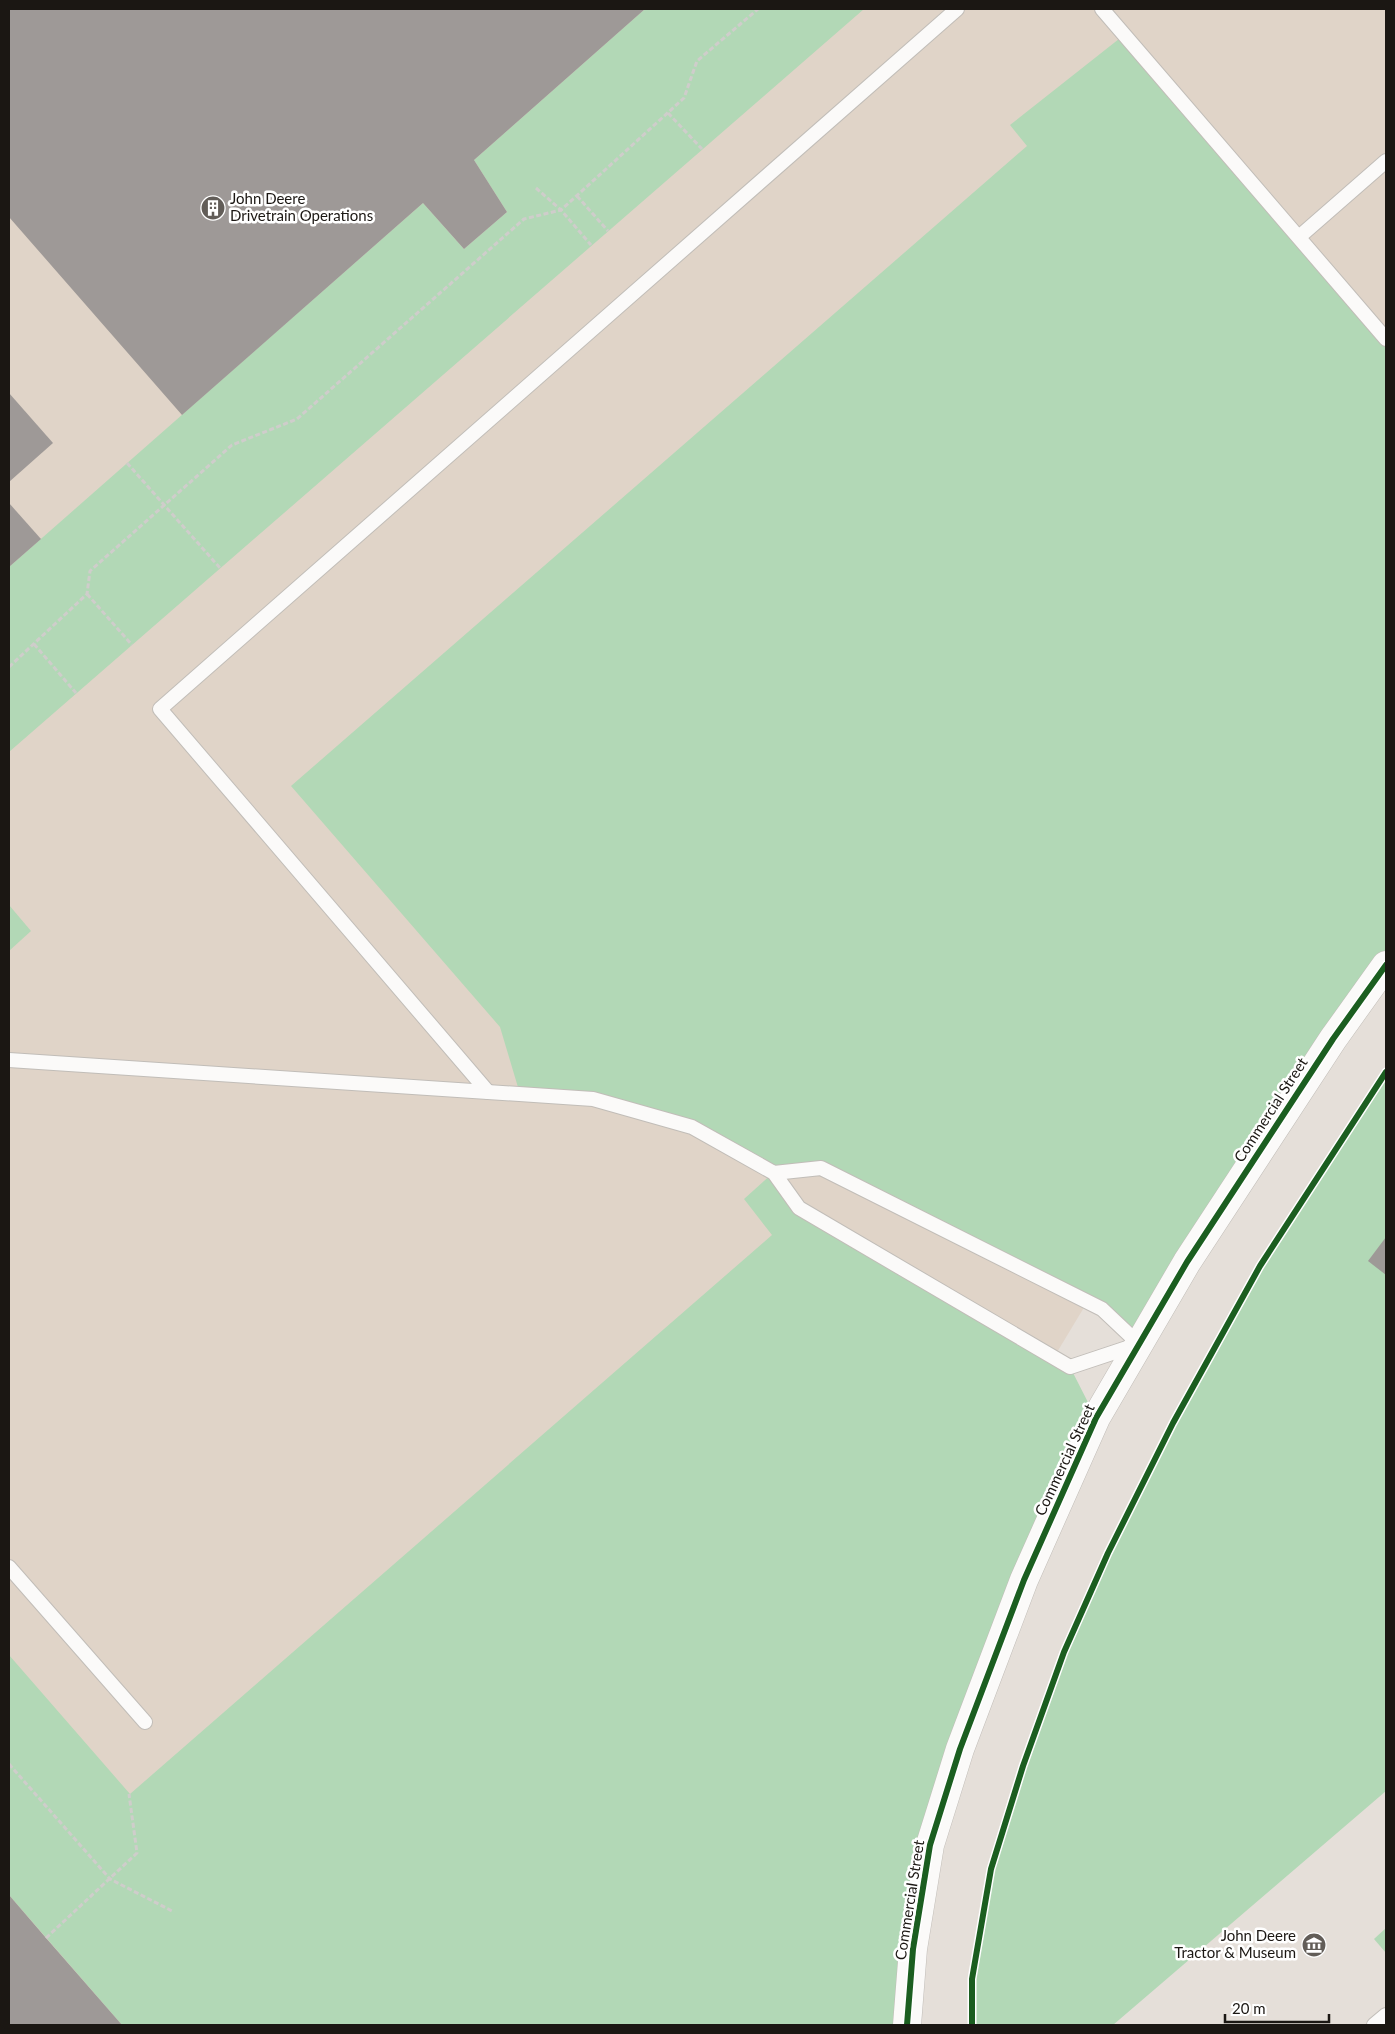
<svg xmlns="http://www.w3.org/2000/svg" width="1395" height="2034" viewBox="0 0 1395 2034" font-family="Lato,sans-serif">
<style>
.built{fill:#e0d4c8}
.green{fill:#b2d8b6}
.building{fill:#9e9997}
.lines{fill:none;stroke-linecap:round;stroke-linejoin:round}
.lane-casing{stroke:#c1bdb8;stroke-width:16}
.secondary-casing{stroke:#c1bdb8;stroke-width:29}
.path{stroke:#cfcdcb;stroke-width:3;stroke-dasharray:5 2.5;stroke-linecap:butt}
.lane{stroke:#fbfaf9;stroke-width:14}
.secondary{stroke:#fbfaf9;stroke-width:28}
.cycleway-casing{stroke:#fff;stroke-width:9}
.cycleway{stroke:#1b5e20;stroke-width:6}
.labels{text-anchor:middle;stroke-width:5;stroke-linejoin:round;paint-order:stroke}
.poi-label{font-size:15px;fill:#1b1713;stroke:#fff;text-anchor:start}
.street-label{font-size:15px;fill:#1b1713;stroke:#fff}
</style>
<rect width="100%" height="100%" fill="#e5dfd9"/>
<path class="built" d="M9,9H1386V845L1270,999L942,1543L851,2025H9Z"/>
<g class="green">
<path d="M645,9H864L9,752V567L423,203L464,249L507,212L474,160Z"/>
<path d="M1124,35L1386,339V965L1139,1344L1101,1309L821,1168L774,1173L799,1208L1070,1367L1096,1418L959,1749L907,2025H122L9,1895V1655L130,1794L772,1235L744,1199L773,1173L692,1127L590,1102L520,1094L500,1027L291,786L1027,146L1010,125Z"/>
<path d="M9,905L31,931L9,951Z"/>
<path d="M1386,1080V1791L1113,2025H974L976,1958L991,1869L1018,1782L1050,1690L1090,1594L1167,1435L1207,1370L1260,1266Z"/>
<path d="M1386,1928V1953L1374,1939Z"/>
</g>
<g class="building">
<path d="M9,9H645L474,160L507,212L464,249L423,203L182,415L9,217Z"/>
<path d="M9,393L53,443L9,482Z"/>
<path d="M9,503L41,539L9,567Z"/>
<path d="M1386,1237V1275L1368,1261Z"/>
<path d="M9,1895L46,1938L122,2025H9Z"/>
</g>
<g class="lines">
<defs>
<g id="lane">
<path d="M1102,9L1386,339"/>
<path d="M1299,237L1386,161"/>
<path d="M9,1060L593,1099L692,1127L774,1173L799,1208L1070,1367L1139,1344L1102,1309L821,1168L774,1173"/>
<path d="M488,1092L160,709L957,9"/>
<path d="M9,1567L145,1722"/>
<path d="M1374,2025L1386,2015"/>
</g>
<path id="secondary" d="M907,2025L913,1949L930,1845L960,1749L1024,1580L1096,1418L1187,1262L1333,1039L1386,965"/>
</defs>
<use href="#lane" class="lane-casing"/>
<use href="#secondary" class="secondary-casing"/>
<g class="path">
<path d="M668,113L702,149"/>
<path d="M536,188L561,210L591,245"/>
<path d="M577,196L608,231"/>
<path d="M127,463L220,568"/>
<path d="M87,594L132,645"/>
<path d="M34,644L76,693"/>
<path d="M9,667L87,594L90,571L232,445L297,419L524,219L561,210L684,98L697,61L758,9"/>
<path d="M9,1764L110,1879L174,1912"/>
<path d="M46,1938L137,1853L129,1794"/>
</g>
<use href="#lane" class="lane"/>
<use href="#secondary" class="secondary"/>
<defs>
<g id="cycleway">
<path d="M907,2025L913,1949L930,1845L960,1749L1024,1580L1096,1418L1187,1262L1333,1039L1386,965"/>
<path d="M972,2025V1979L991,1869L1023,1766L1064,1652L1108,1553L1173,1423L1260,1266L1386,1072"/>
</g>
</defs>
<use href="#cycleway" class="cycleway-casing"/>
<use href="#cycleway" class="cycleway"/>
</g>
<defs>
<symbol id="building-disc" viewBox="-11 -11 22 22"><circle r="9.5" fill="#625d58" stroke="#fff"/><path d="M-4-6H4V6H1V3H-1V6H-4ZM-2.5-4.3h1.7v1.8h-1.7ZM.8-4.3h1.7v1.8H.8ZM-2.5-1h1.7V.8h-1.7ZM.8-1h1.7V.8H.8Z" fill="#fff"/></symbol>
<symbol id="museum-disc" viewBox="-11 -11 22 22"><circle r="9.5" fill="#625d58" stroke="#fff"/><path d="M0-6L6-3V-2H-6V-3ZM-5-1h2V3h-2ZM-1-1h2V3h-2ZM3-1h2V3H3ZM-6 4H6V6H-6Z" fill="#fff"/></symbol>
</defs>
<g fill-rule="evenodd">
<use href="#building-disc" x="199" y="194" width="28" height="28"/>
<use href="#museum-disc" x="1300" y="1931" width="28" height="28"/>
</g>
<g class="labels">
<g class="poi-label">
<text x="230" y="204">John Deere<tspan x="230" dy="17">Drivetrain Operations</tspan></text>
<text x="1296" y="1941" text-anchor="end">John Deere<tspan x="1296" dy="17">Tractor &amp; Museum</tspan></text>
</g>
<g class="street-label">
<text transform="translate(1271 1110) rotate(-57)" y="5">Commercial Street</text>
<text transform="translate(1065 1460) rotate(-65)" y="5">Commercial Street</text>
<text transform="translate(910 1900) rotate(-81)" y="5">Commercial Street</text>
</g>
</g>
<rect width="1395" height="2034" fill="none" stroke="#1b1713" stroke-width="20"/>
<path d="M1225 2014v8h104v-8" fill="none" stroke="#1b1713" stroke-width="2.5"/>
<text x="1232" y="2014" font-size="15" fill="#1b1713" stroke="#ffffff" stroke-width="4" paint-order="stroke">20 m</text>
</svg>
